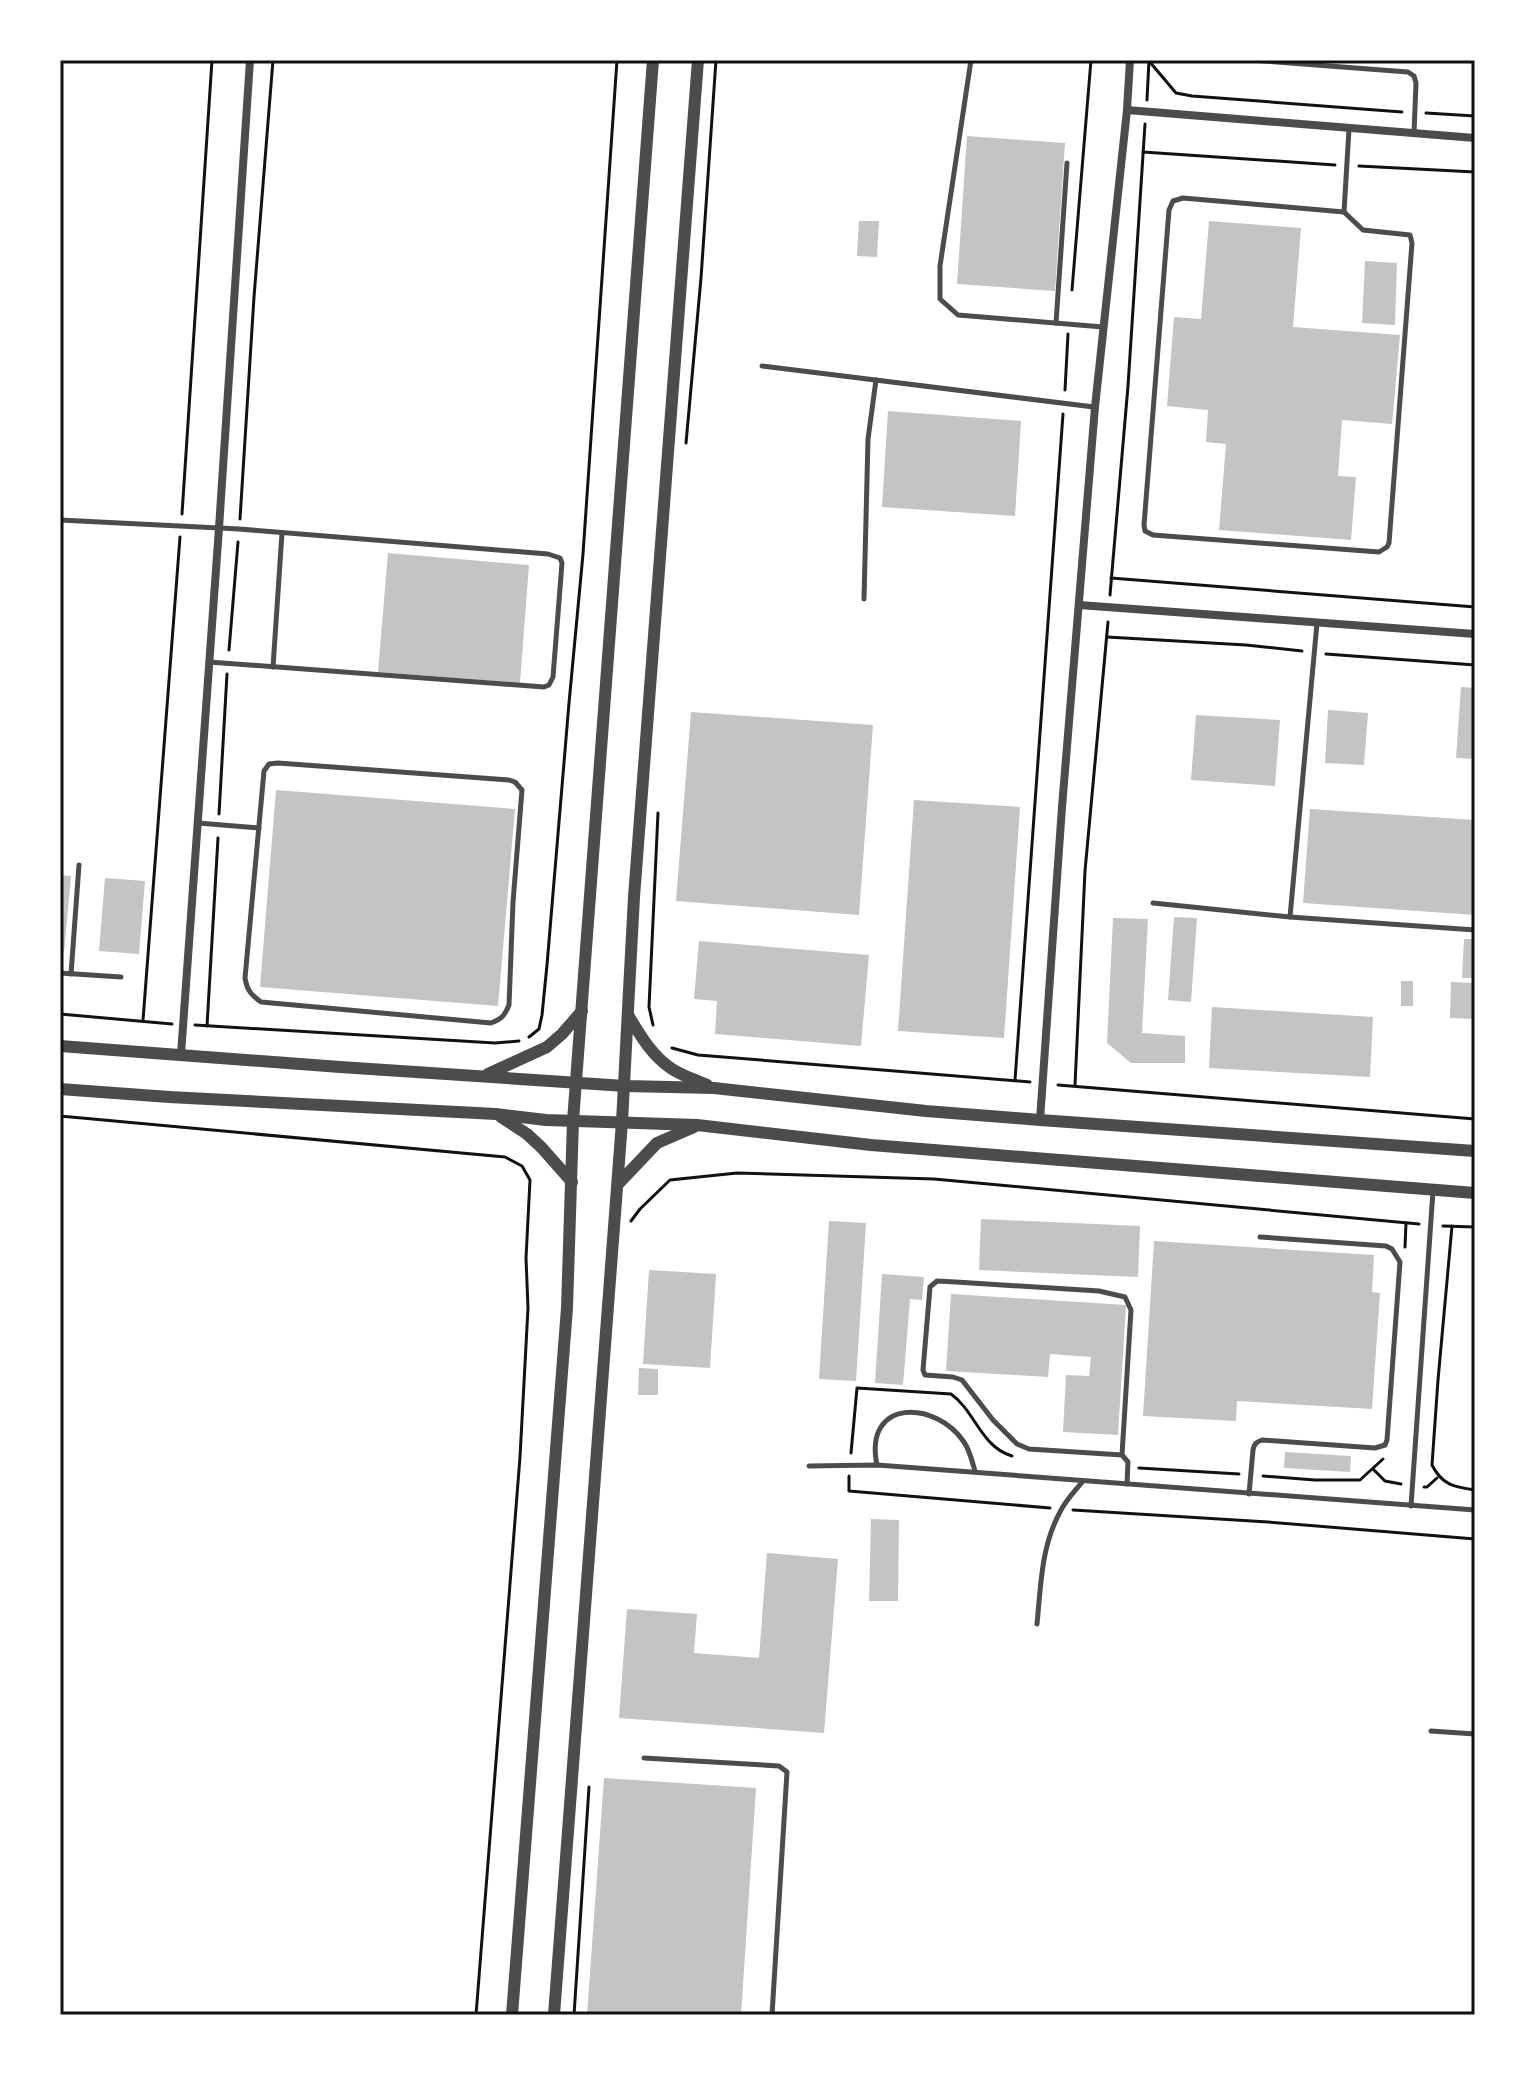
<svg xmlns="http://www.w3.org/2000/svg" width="1535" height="2075" viewBox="0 0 1535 2075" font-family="Literata,serif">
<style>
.building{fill:#c4c4c4}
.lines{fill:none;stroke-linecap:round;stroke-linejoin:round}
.path{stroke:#111;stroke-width:3}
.service{stroke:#4c4c4c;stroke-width:5}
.minor{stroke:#4c4c4c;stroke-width:8}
.tertiary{stroke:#4c4c4c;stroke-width:12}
.neatline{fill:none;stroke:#111;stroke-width:3}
</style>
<rect width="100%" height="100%" fill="#fff"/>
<g class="building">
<path d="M967,136L1065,143L1055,291L957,284Z"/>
<path d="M859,221H879L877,257L857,256Z"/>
<path d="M1209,221L1301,228L1293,327L1400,335L1392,424L1342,420L1338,476L1356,477L1351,540L1219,530L1226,444L1206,442L1208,410L1167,406L1174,317L1201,319Z"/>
<path d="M1365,261L1397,263L1395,325L1362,323Z"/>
<path d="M888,411L1021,421L1015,516L882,507Z"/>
<path d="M388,553L529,565L520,683L378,672Z"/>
<path d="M1461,687L1475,688V759L1456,758Z"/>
<path d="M1328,710L1368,713L1364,765L1325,763Z"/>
<path d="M691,712L873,725L859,915L676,901Z"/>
<path d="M1196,715L1280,720L1275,786L1191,780Z"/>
<path d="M276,790L515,809L498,1006L260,987Z"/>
<path d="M914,800L1020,807L1004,1038L898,1031Z"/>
<path d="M1310,809L1475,820V915L1303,903Z"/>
<path d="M60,875L71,876L64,953H60Z"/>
<path d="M105,878L145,881L139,954L99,951Z"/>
<path d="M1174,917L1197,918L1191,1002L1168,1000Z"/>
<path d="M1113,918L1148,919L1142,1033L1185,1036V1063H1131L1107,1043Z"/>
<path d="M1464,939H1475V978H1462Z"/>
<path d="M699,941L869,955L861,1046L715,1034L717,1001L694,999Z"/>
<rect x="1401" y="981" width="12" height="25"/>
<path d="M1451,982L1475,983V1019L1450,1018Z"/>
<path d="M1212,1007L1373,1017L1370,1077L1209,1068Z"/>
<path d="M981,1219L1140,1226L1138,1277L979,1270Z"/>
<path d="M829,1221L866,1223L856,1381L819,1379Z"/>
<path d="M1154,1241L1374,1255L1372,1292L1380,1293L1372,1409L1237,1401L1236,1421L1143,1416Z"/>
<path d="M649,1270L716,1274L710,1368L643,1364Z"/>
<path d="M882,1274L924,1277L922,1300L910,1299L903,1385L875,1383Z"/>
<path d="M951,1294L1126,1305L1118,1435L1063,1432L1066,1375L1089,1376L1091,1357L1050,1354L1048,1377L946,1371Z"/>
<path d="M639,1368L658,1369V1395H638Z"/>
<path d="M1285,1452L1351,1456L1350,1472L1284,1468Z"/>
<path d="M871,1519L899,1520L898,1601H869Z"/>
<path d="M767,1553L838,1559L824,1733L619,1718L627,1609L697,1614L694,1653L759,1658Z"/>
<path d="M604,1778L756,1788L741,2015H587Z"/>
</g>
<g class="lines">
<g class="path">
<path d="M1149,61L1176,93L1192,96L1402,112"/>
<path d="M1147,100L1149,60"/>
<path d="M1426,113L1475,116"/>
<path d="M1143,152L1335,165"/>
<path d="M1359,166L1475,172"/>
<path d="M1072,290L1091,60"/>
<path d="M1065,390L1068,334"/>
<path d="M686,443L701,278L716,60"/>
<path d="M182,514L212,60"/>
<path d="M240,519L254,297L273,60"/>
<path d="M1111,578L1475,607"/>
<path d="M1110,595L1128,386L1145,124"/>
<path d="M1107,637L1246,645L1302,651"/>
<path d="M229,650L238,542"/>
<path d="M1326,654L1475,665"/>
<path d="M219,814L227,674"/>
<path d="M60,1014L172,1024"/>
<path d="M143,1020L180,537"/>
<path d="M195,1025L495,1043L519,1041"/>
<path d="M653,1025L649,1007L658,813"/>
<path d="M207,1026L218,838"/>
<path d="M529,1037L539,1029L542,1015L547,965L569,703L583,554L617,60"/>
<path d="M672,1048L698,1055L1030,1082"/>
<path d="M1015,1080L1063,414"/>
<path d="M1058,1085L1475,1119"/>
<path d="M1075,1085L1085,871L1108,622"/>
<path d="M60,1116L505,1157L522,1166L530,1180L526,1258L528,1308L520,1457L476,2015"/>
<path d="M631,1221L640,1209L670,1180L737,1173L934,1179L1419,1224"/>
<path d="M1443,1226L1475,1227"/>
<path d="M1452,1226L1438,1380L1432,1465C1442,1485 1454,1487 1475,1490"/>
<path d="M1405,1247L1406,1223"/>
<path d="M851,1453L857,1388L951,1394C975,1411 981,1447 1012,1456"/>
<path d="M1139,1468L1239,1474"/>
<path d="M1373,1469L1385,1481L1401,1484"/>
<path d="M849,1476V1491L1050,1508"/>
<path d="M1263,1476L1315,1480H1360L1383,1459"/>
<path d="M1424,1487H1427L1437,1478"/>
<path d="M1073,1510L1268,1522L1475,1539"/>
<path d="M574,2015L589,1787"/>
</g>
<g class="service">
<path d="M971,60L940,266V299L958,315L1103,327"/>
<path d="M1252,60L1408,72L1414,76L1416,83L1414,133"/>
<path d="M1183,198L1344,212L1363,230L1410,235L1412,243L1389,543L1387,547L1379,552L1153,535L1145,531L1144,525L1169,210L1173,201Z"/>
<path d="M1344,212L1349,129"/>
<path d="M1056,323L1067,163"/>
<path d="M762,366L1094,407"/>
<path d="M60,520L239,529L548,554L560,558L562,563L553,677L549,685L544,687L209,662"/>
<path d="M864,599L868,439L876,380"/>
<path d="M273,667L282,533"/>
<path d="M278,763L509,780L515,782L522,790L513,902L509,1005C505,1015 502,1019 491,1023L261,1002C251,995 247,990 245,978L264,771L269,764Z"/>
<path d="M198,823L259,828"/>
<path d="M1153,903L1290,917L1475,930"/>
<path d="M1290,917L1317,623"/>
<path d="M60,973L121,977"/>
<path d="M71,974L79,865"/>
<path d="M1122,1455L1131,1310L1125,1297L1099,1291L956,1282L937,1281L930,1287L923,1370L925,1375L953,1377L962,1380L993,1420L1017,1444L1029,1449L1122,1455L1128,1462L1127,1484"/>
<path d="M877,1465C863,1398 936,1400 964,1442C970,1451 972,1461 975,1471"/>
<path d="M809,1466L877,1465L1475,1510"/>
<path d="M1249,1494L1253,1450C1254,1444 1256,1442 1262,1440L1375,1448L1385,1445L1387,1440L1400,1262L1392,1249L1386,1246L1260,1237"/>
<path d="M1411,1506L1433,1191"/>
<path d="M1037,1624C1041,1585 1041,1547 1060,1512C1065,1501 1075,1491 1083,1481"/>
<path d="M1431,1731L1475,1734"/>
<path d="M644,1758L779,1766L787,1772L772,2015"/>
</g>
<g class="minor">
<path d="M1127,110L1475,138"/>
<path d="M1079,605L1475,634"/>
<path d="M181,1054L219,528L250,60"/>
<path d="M1040,1120L1062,807L1095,407L1127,110L1130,60"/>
</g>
<g class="tertiary">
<path d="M628,1015C640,1035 652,1056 672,1069C683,1076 696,1080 707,1085"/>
<path d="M60,1046L340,1067L625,1086L714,1088L926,1111L1040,1120L1475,1151"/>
<path d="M488,1074L547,1047L562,1034L582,1011"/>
<path d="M60,1089L169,1097L496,1114L546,1120L697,1125L871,1145L1475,1193"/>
<path d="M501,1117L527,1134L542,1148L572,1182"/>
<path d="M618,1184L657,1143L694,1127"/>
<path d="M512,2015L567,1308L573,1121L653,60"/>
<path d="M554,2015L622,1122L634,897L698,60"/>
</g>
</g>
<rect width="1535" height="2075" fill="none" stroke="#ffffff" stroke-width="124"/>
<rect x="62" y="62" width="1411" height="1951" class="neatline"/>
</svg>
